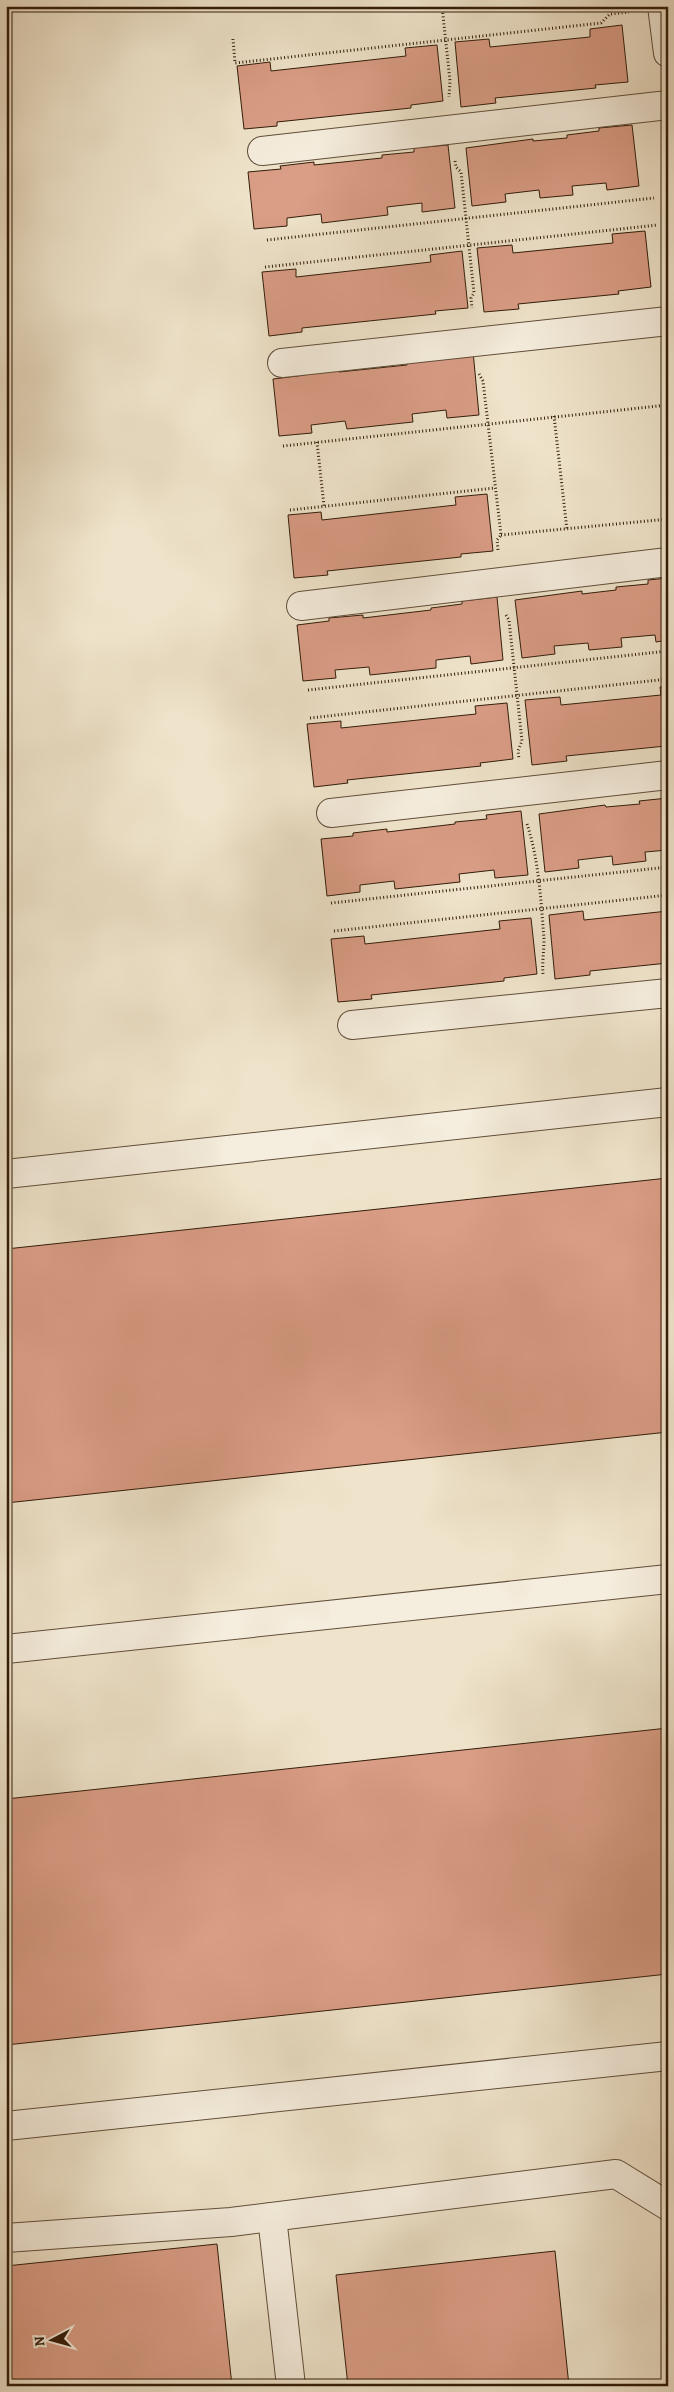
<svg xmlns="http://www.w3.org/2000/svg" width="674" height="2392" viewBox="0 0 674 2392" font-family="Alegreya,serif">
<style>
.building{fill:#da9d86;stroke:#321c09}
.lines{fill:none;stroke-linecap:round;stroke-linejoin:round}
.minor-casing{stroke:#614e3a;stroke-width:30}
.path{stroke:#321c09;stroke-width:3;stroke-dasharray:1 2.5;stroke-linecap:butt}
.minor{stroke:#f5eddd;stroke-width:28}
</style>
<rect width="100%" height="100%" fill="#efe4cb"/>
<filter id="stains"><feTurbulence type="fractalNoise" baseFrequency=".004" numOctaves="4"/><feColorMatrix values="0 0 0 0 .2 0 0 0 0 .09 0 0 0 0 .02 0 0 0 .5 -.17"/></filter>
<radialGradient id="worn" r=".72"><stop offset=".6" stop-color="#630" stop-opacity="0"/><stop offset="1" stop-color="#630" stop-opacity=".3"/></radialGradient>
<g class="building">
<path d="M622,25L628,82L595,85L596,88L495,98L496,103L461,107L455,42L489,39L490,47L590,37V29Z"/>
<path d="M437,45L443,101L411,105V108L277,122V126L244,129L237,66L270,62L271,71L406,56L405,48Z"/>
<path d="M632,125L639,186L607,190L606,183L572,186L573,195L540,198L539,190L505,194L506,202L472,206L466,148L533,139V141L567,138V135L599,131V128Z"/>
<path d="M448,145L455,208L422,212V203L387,207L388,215L322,223L321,214L287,218V226L254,229L248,172L281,169L280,166L314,162V165L382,158V155L414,152V148Z"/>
<path d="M645,231L651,287L618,291L619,294L518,304L519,309L484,312L477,248L512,245L513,253L613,243L612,234Z"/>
<path d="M462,251L468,308L435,311L436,314L302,328V332L269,336L262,272L296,269V277L431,262L430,255Z"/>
<path d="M473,351L479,415L447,418L446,410L412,414L413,422L347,429L345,421L311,425L312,433L279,436L273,379L305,375V373L339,369V372L407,365V362Z"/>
<path d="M487,494L493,551L461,554V557L327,571L328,575L294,578L288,515L321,512L322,520L456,505L455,497Z"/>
<path d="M668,578V640L656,642L655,635L621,638L622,647L589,650L588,643L554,646L555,654L522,658L515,600L582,591V594L616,590V587L648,584V580Z"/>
<path d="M497,597L503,660L471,664L470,656L436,660V668L370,675L369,667L335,670L336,678L303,681L297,625L329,621V618L363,615V618L431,610V608L462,604V601Z"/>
<path d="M668,686L666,746L566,756L567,761L532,765L525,700L560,697L561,705L661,695L660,687Z"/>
<path d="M507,703L513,759L480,763L481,766L347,780L348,783L314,787L307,724L341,721V728L476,714L475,706Z"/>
<path d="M668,798V850L645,852L646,861L613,865L612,856L578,860L579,868L545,872L539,814L605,805L606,807L640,804L639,801Z"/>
<path d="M521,811L528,875L495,878L494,870L459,874L460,882L395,889L394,881L360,885V892L327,896L321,839L353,836V833L387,829V832L455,824V822L487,819L486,815Z"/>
<path d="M583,911L584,920L668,911V963L590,971V975L555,979L549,915Z"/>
<path d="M531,918L537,974L504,978V981L371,995L372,999L338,1002L331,939L364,936L365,944L500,929L499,921Z"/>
<path d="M668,1178V1432L6,1503V1249Z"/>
<path d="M668,1728V1974L6,2045V1799Z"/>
<path d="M217,2244L232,2386H6V2266Z"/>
<path d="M555,2251L569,2386H348L336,2275Z"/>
</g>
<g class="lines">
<defs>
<g id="minor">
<path d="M662,6L668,53"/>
<path d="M262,151L668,105"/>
<path d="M282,363L668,321"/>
<path d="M301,606L668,562"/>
<path d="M331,813L668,775"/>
<path d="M352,1025L668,993"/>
<path d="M6,1174L668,1102"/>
<path d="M6,1649L668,1579"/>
<path d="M6,2126L668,2056"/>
<path d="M272,2217L291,2386"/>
<path d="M6,2238L231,2222L616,2174L668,2206"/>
</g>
</defs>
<use href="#minor" class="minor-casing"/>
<g class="path">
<path d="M442,6L450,81L449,97"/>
<path d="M233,39L235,63L601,23L610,14L629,12"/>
<path d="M455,161L456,167L461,172L474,293L471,298L472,308"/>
<path d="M267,240L654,198"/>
<path d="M265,267L658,225"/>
<path d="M479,374L483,381L501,535L497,540L498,550"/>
<path d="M554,416L567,530"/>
<path d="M317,442L324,506"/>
<path d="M283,446L668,405"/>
<path d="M290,510L495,488"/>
<path d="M501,535L668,519"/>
<path d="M506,615L509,620L522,741L518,751L519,759"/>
<path d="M308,690L668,651"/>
<path d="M310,718L668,679"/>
<path d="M527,824C539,860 541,902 544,939C544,951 542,962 543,974"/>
<path d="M331,903L668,867"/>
<path d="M334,931L668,895"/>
</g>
<use href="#minor" class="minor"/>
</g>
<rect width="674" height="2392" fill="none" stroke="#efe4cb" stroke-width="25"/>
<rect x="8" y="8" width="659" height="2377" fill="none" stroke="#321c09" stroke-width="2.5"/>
<rect x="12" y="12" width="649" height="2367" fill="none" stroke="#321c09"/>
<g transform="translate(52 2340) rotate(264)" stroke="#f5eddd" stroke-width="4" paint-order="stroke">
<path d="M0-4L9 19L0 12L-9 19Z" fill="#321c09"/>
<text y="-8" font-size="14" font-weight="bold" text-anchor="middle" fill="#321c09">N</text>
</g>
<rect width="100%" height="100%" filter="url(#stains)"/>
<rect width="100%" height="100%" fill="url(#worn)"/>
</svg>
